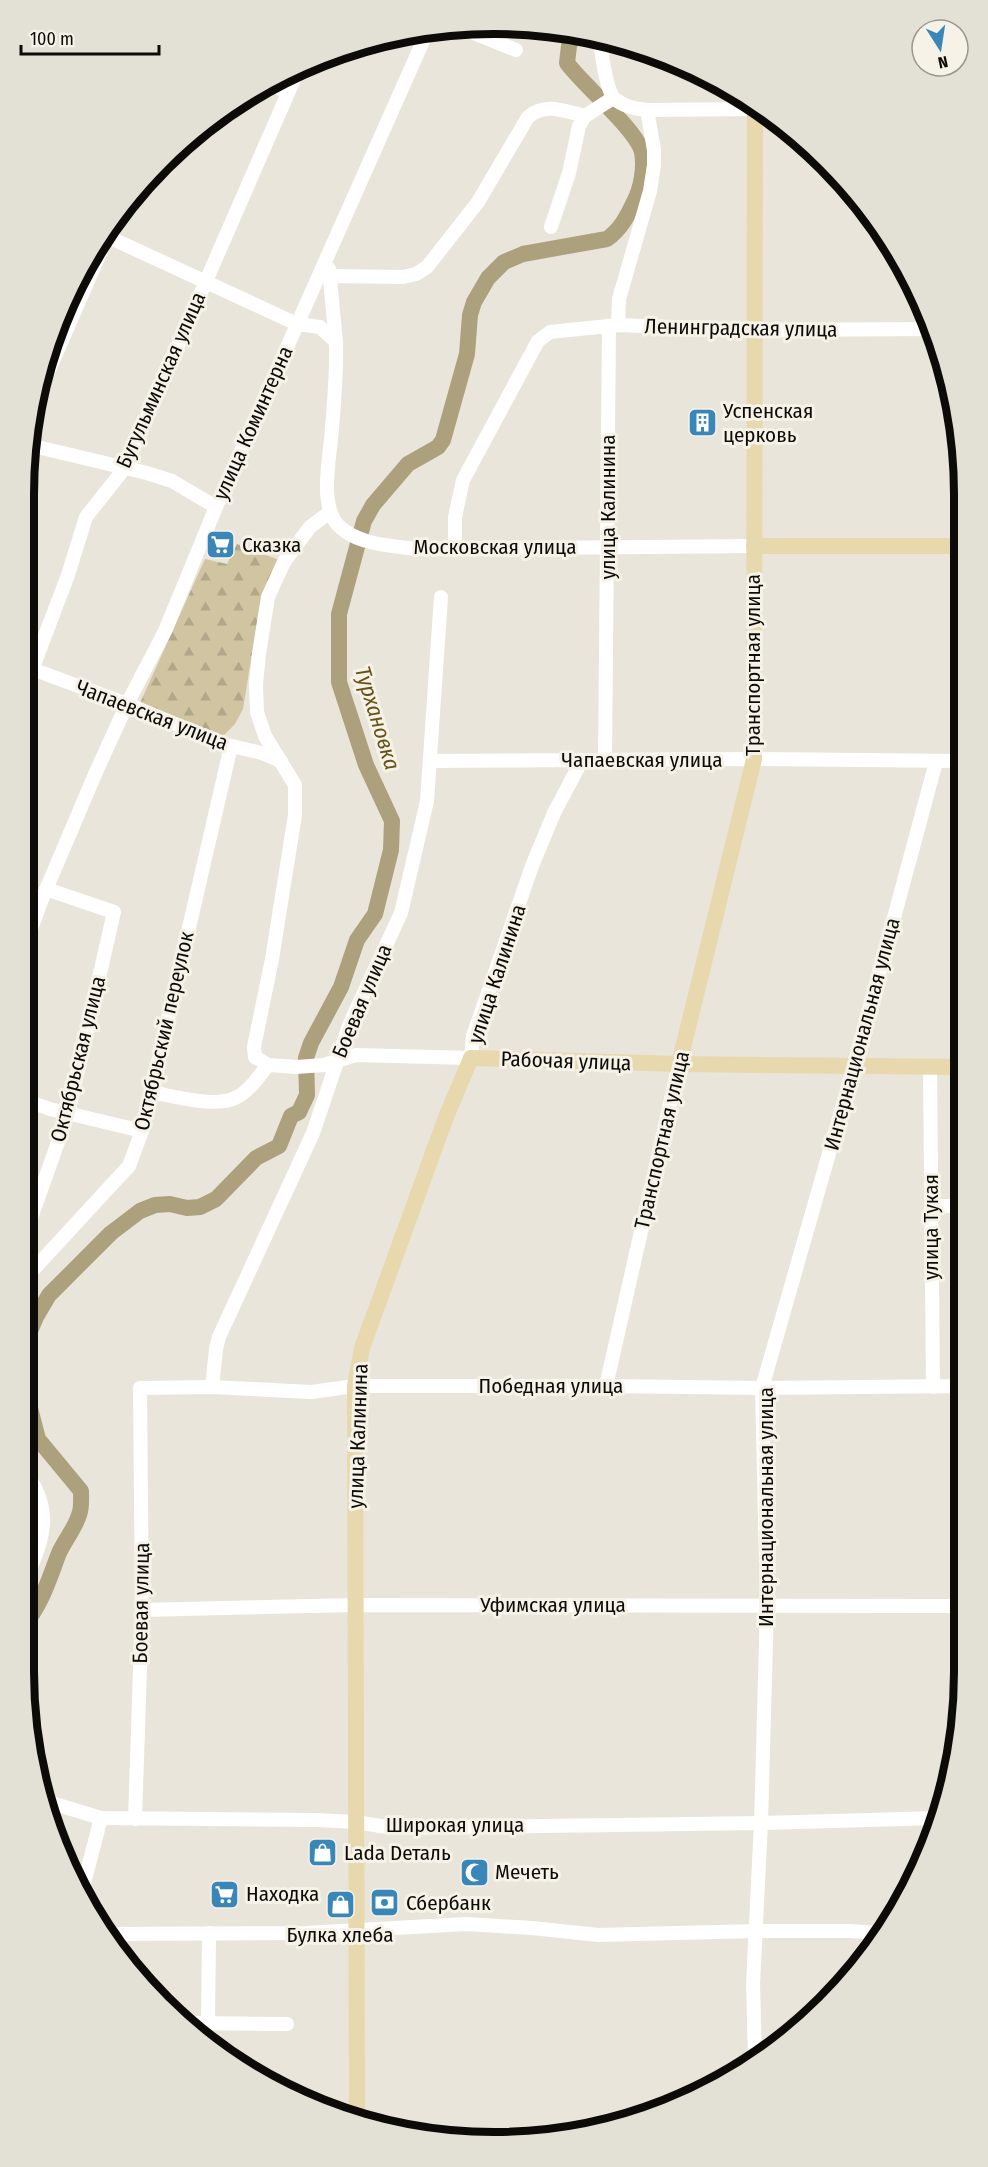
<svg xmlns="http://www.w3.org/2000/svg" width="988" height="2167" viewBox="0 0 988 2167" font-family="'Fira Sans Condensed',sans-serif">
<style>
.forest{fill:url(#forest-firs)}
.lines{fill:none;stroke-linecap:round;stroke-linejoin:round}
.river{stroke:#ada07d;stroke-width:16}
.minor{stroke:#fff;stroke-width:14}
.major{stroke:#e8d8ae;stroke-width:16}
.labels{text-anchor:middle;stroke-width:6;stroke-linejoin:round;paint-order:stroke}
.street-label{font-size:21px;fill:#0d0b08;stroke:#f6f2e8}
.poi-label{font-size:21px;fill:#0d0b08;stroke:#f6f2e8;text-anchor:start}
.water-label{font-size:22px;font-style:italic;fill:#665215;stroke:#f6f2e8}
.rim{fill:none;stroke:#0d0b08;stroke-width:8}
</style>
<defs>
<pattern id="forest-firs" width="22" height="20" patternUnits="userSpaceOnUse" patternTransform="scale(1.5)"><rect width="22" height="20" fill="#d1c4a1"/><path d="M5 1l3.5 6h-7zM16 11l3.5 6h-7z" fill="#b2a789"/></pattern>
</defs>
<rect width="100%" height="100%" fill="#e9e5db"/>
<path class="forest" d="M237,544L279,560L260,604L243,709L235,724L221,738L140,703L205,559L227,564Z"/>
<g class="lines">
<g class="river">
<path d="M24,1345L36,1317L49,1295L111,1233L140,1211L155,1205L170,1204L187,1208L200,1207L216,1199L256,1158L279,1146L291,1116L299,1112L307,1095L306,1058L311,1043L341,987L357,940L375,914L391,850L392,821L366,765L339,682V614L364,521L373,505L408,464L438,447L443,440L467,354L470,315L474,302L488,278L504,262L523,254L607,239C620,230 627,217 634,202C641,189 645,168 642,152C637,130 583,85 567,63L569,46L574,32"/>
<path d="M24,1625C42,1604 49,1579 59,1553C65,1540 75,1528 79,1515C82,1508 81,1499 81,1491L38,1439L24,1385"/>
</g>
<g class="minor">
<path d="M459,27L516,50"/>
<path d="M599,37C602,51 605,90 615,99C624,107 636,109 647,110L760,109"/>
<path d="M269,84L288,92"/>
<path d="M551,227L569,173L579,126L585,116L613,98"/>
<path d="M102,234L297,324L320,327L336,342C337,374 334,406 331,439C329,460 323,493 331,513C333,520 339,527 345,531C364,545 394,546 416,549L754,546"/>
<path d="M329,269L336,342"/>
<path d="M330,276L403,277L416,274L427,267L478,202L528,117C545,102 564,111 585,116"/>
<path d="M618,325L619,299L650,191L654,165V150L647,110"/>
<path d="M32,409L115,219"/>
<path d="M29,445L147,473L172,481L216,507"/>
<path d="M330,512L310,527L284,562L268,597L259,654L256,684L257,712L265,736L295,785V815L272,959L254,1047L255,1057L268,1065L296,1067L324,1065L356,1055L471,1058L473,1036L532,866L554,813L582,760"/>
<path d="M455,550V517L463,480L538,341L550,332L618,325L753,330L932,329"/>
<path d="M24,666L127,704L223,744L262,753L281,761"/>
<path d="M24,691L68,575L86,517L124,469L299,68"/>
<path d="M605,760L609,326"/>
<path d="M431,761L754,759L961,761"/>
<path d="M24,893L42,899"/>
<path d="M24,949L42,899L96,772L127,704L165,631L216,507L428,30"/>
<path d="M930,1066L933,1387"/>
<path d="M151,1092C173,1096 215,1108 235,1098C249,1092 259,1076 268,1065"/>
<path d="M24,1100L50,1109L142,1131"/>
<path d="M931,1206H962"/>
<path d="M24,1238L68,1114L114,912L46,889"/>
<path d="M24,1276L32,1271L129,1166L142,1131L231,746"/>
<path d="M606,1386L679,1064"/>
<path d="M212,1387L216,1349L219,1337L313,1133L350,1023L401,913L427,801L441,597"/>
<path d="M24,1582C42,1544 54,1513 28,1476"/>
<path d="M142,1610L355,1605L964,1606"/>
<path d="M45,1801L101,1818L317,1820L356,1822L393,1828L761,1823L939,1818"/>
<path d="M135,1819L142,1610L140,1388L212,1387L311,1392L355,1386H606L762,1388L963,1386"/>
<path d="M81,1895L101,1818"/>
<path d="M105,1934L306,1933L466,1924L532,1928L598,1935L756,1931H849L878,1933"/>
<path d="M189,2023L287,2024"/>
<path d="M208,2023L209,1933"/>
<path d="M755,2059L753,1984L761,1823L767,1606L762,1388L854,1066L936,762"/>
</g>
<g class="major">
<path d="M754,546H960"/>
<path d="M679,1064L754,759L755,106"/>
<path d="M357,2117L355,1386L362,1348L446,1117L471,1058L679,1064L962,1067"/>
</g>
</g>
<defs>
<symbol id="building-square" viewBox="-11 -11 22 22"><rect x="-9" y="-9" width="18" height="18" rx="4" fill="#3987b9" stroke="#f6f2e8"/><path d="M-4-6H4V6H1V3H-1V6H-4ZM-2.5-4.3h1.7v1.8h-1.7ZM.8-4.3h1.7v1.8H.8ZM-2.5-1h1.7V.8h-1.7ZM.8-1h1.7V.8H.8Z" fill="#fff"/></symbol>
<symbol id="supermarket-square" viewBox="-11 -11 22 22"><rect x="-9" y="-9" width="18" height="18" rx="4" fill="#3987b9" stroke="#f6f2e8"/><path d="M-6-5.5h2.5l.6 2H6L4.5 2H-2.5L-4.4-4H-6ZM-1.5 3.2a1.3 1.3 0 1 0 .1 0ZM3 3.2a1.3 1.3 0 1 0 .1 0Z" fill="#fff"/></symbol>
<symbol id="shop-square" viewBox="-11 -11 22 22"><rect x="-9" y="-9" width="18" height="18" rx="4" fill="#3987b9" stroke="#f6f2e8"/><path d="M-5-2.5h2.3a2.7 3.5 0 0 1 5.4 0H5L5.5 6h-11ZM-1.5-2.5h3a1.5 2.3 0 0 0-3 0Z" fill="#fff"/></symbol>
<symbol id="mosque-square" viewBox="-11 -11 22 22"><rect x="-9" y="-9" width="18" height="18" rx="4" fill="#3987b9" stroke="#f6f2e8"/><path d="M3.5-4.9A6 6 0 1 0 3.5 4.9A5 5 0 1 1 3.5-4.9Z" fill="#fff"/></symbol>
<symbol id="bank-square" viewBox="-11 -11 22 22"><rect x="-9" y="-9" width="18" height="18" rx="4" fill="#3987b9" stroke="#f6f2e8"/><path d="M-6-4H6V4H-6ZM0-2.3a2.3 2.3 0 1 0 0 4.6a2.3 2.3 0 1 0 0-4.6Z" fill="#fff"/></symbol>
</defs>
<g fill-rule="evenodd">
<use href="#building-square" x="686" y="406" width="33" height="33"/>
<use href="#supermarket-square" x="204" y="528" width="33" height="33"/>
<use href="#shop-square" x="306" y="1836" width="33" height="33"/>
<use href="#mosque-square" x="458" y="1856" width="33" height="33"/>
<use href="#supermarket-square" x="208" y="1878" width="33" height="33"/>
<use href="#bank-square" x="368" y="1886" width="33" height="33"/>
<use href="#shop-square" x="324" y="1888" width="33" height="33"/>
</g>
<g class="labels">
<g class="street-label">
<text transform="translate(741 328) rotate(1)" y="7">Ленинградская улица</text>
<text transform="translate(161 380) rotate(-66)" y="7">Бугульминская улица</text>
<text transform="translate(253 423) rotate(-66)" y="7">улица Коминтерна</text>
<text transform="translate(608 507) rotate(-90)" y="7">улица Калинина</text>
<text x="495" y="554">Московская улица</text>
<text transform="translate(753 665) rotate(-90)" y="7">Транспортная улица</text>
<text transform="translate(152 715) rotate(21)" y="7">Чапаевская улица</text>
<text x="642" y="767">Чапаевская улица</text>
<text transform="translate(497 974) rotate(-72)" y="7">улица Калинина</text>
<text transform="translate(362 1001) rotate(-67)" y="7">Боевая улица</text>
<text transform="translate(164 1031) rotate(-77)" y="7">Октябрьский переулок</text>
<text transform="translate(862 1034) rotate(-75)" y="7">Интернациональная улица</text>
<text transform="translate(78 1059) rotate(-76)" y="7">Октябрьская улица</text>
<text transform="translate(566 1061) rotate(2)" y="7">Рабочая улица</text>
<text transform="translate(662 1140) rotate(-77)" y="7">Транспортная улица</text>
<text transform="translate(931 1227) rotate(-90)" y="7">улица Тукая</text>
<text x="551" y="1393">Победная улица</text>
<text transform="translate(358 1436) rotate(-88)" y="7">улица Калинина</text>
<text transform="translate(766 1507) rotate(-90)" y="7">Интернациональная улица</text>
<text transform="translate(141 1603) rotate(-89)" y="7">Боевая улица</text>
<text x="553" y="1612">Уфимская улица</text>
<text x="455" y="1832">Широкая улица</text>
</g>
<g class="poi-label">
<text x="723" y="418">Успенская<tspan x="723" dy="24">церковь</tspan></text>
<text x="242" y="552">Сказка</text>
<text x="344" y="1860">Lada Dеталь</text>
<text x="495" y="1879">Мечеть</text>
<text x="246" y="1901">Находка</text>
<text x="406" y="1910">Сбербанк</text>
<text x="340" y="1942" text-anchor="middle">Булка хлеба</text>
</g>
<g class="water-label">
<text transform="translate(378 718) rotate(73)" y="8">Турхановка</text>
</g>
</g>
<path d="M0 0H988V2167H0ZM494 34H494A460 460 0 0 1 954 494V1672A460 460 0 0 1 494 2132H494A460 460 0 0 1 34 1672V494A460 460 0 0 1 494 34Z" fill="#e3e0d6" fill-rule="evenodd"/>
<path class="rim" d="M494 34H494A460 460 0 0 1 954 494V1672A460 460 0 0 1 494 2132H494A460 460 0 0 1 34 1672V494A460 460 0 0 1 494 34Z"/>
<g transform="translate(940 48) rotate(168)"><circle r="28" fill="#f6f2e8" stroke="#99968e" stroke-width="1.5"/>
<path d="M0-4.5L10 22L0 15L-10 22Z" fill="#3987b9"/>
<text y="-9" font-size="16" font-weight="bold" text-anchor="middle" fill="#0d0b08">N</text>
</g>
<path d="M21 45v9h138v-9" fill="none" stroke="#0d0b08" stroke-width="3"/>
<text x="30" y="45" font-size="18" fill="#0d0b08" stroke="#f6f2e8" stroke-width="4.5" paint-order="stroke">100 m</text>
</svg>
